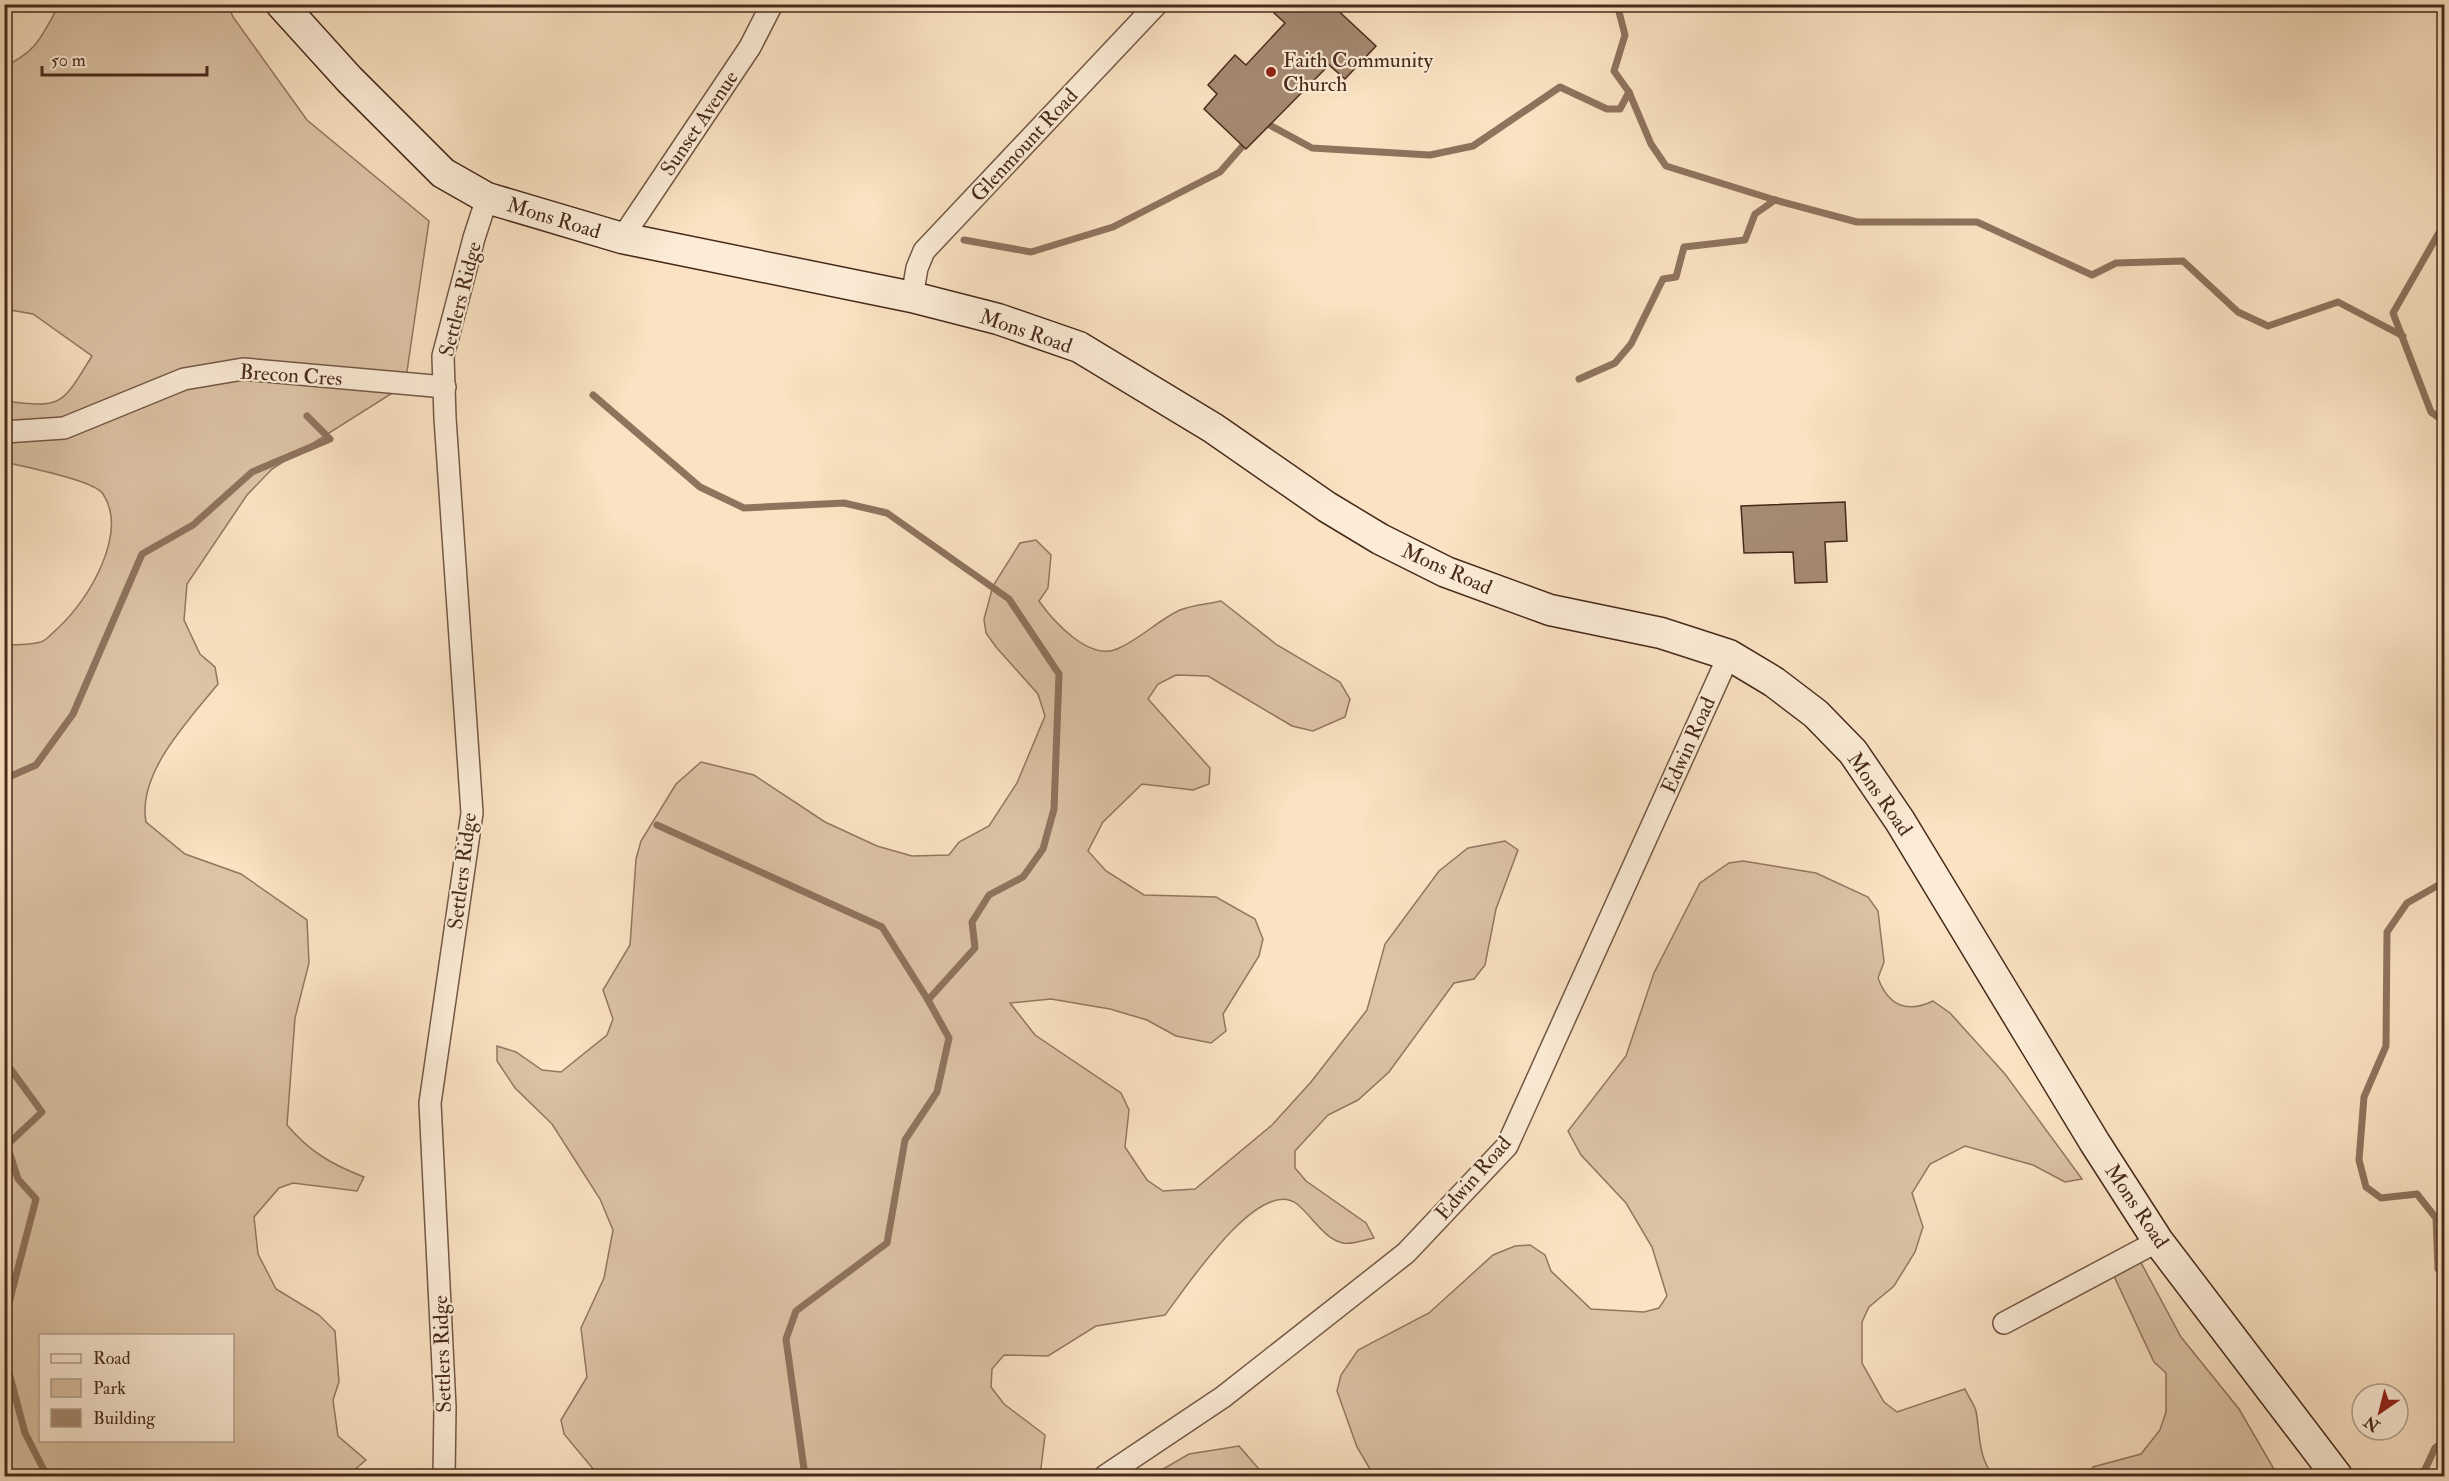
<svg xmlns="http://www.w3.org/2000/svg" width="2449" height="1481" viewBox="0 0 2449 1481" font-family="'IM FELL Double Pica',serif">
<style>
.green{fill:#dcc3a6;stroke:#927660;stroke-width:1.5;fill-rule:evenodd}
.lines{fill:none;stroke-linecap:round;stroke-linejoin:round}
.stream{stroke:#8e735d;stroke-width:7}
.building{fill:#a58a72;stroke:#482a1b;stroke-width:1.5}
.minor-casing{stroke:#745845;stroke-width:24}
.secondary-casing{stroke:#482a1b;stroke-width:33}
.minor{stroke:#fcecd7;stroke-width:21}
.secondary{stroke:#fcecd7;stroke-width:30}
.poi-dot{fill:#8f2418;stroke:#fcecd7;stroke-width:2}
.labels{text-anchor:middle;stroke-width:4.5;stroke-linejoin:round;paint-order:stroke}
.poi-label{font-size:21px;fill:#482a1b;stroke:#fcecd7;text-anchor:start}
.street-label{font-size:21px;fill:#482a1b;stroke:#fcecd7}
</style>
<rect width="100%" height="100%" fill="#fae2c2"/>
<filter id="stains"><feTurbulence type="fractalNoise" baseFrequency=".00333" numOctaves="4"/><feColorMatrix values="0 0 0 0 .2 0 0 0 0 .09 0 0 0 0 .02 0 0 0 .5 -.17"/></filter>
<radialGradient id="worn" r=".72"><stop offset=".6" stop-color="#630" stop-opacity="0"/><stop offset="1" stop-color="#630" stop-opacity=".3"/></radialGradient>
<g class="green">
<path d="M59,5H228L233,17L307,120L429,221L405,385L272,469L247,495L187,584L184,620L200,654L215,667L218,684C189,720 137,773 146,822L185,854L241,874L307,920L309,963L295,1018L287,1125C310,1152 331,1164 364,1177L357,1191L293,1183L279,1188L254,1217L258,1254L276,1289L319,1315L335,1331L339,1382L333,1400L338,1436L366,1460L347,1476H5V645C15,645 30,645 41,642C47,640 53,632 58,628C88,601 129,533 103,494C94,480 24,467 5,462V401C64,409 62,404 92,356L33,314L5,309V66C38,51 42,35 59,5ZM40,1336H232V1440H40Z"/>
<path d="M1036,540L1051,555L1048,588L1039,601C1053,621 1089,661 1117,649C1139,640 1158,620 1180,610C1192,605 1208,604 1221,601L1277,645L1340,682L1350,699L1345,717L1313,731L1292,726L1208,676L1176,675L1158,684L1148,699L1210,768L1209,784L1193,790L1142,784L1103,822L1088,851L1106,871L1144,895L1216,897L1255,919L1263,939L1259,956L1223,1014L1226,1031L1211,1043L1176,1036L1147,1020L1110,1009L1051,999L1010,1003L1035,1035L1121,1093L1129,1110L1125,1147L1147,1180L1163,1191L1195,1189L1272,1125L1311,1082L1367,1010L1385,944L1439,871L1468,848L1505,841L1518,850L1496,909L1485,965L1474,979L1454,983L1389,1072L1358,1100L1328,1115L1295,1151V1168L1306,1181L1366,1223L1374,1238C1365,1240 1351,1245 1343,1243C1324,1239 1312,1216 1297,1204C1259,1175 1185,1289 1165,1315L1096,1326L1048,1356L1004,1355L992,1369L991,1387L1004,1404L1045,1435L1040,1476H599L564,1434L561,1420L587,1377L581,1328L604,1278L613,1230L600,1199L552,1124L515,1088L497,1061V1046L516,1052L542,1070L561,1072L607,1035L613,1019L603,990L630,945L636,859L641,841L676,784L701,762L754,775L825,822L877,846L912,856L949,855L959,842L989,826L1017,783L1045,716L1038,694L996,647L986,633L984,619L993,586L1020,543Z"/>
<path d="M1743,861L1816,873L1868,897L1878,911L1884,962L1878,978C1888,1005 1906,1014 1933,1001L1950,1013L2005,1074L2082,1179L2065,1182L2033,1165L1965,1146L1930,1164L1912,1193L1923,1227L1915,1252L1894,1286L1869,1307L1862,1322V1363L1884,1402L1897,1412L1965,1389C1968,1396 1974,1404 1976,1411C1980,1433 1978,1459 1994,1476H1374L1357,1447L1337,1391L1341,1375L1358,1350L1429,1313L1493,1255L1515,1246L1530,1245L1545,1255L1551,1271L1591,1309L1644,1312L1659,1308L1667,1296L1652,1247L1626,1203L1581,1155L1568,1131L1626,1056L1654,973L1700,883L1729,863Z"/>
<path d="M2139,1259L2181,1337L2239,1409L2278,1476H2089L2093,1467L2141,1454L2160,1430L2166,1412V1373L2154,1362L2113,1274Z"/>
<path d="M1239,1446L1265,1476H1151L1189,1454Z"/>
</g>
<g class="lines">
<g class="stream">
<path d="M1097,4L1103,8"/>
<path d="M1617,4L1625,35L1614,71L1629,92L1651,144L1666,166L1775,200L1857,222H1977L2092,275L2116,263L2183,261L2238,312L2268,326L2338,302L2403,336"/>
<path d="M1262,123L1264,122L1312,148L1430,155L1473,146L1560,87L1607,109H1620L1629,92"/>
<path d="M2444,224L2393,313L2431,412L2444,421"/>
<path d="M964,240L1031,252L1113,227L1220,172L1247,141"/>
<path d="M1579,379L1615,363L1631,344L1663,279L1676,277L1684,247L1745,240L1755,214L1775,200"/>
<path d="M593,395L700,487L744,508L844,503L887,513L1009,599L1059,674L1054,809L1043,849L1023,877L989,895L972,922L975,948L928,1000"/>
<path d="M4,779L36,765L73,714L142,554L193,525L252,472L330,439L307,416"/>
<path d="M657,825L882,927L928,1000L949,1038L937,1092L905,1140L887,1243L796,1311L786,1339L805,1476"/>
<path d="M2444,882L2407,903L2387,932L2386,1046L2364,1097L2359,1160L2366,1187L2381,1198L2417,1194L2436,1218L2438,1269L2444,1277"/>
<path d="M4,1060L42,1112L7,1145L18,1179L36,1199L4,1322"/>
<path d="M4,1354L25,1433L47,1476"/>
<path d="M2422,1476L2435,1448L2444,1441"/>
</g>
</g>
<g class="building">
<path d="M1283,4H1331L1376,46L1345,79L1329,65L1246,149L1204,109L1217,94L1208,85L1235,55L1246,65L1285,23L1274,13Z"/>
<path d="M1845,502L1847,541L1825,542L1827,582L1795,583L1793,552L1744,553L1741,506Z"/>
</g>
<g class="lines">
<defs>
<g id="minor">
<path d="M622,238L750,47L772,4"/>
<path d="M912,297L917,268L924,251L1157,4"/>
<path d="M4,432L64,428L184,379L243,369L445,387"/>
<path d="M2004,1323L2158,1241"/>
<path d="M444,1476L445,1407L430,1103L472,813L445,418L443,356L474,238L487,198"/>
<path d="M1105,1476L1223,1397L1406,1253L1507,1146L1729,655"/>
</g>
<path id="secondary" d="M281,4L349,79L443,173L487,198L622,238L912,297L998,319L1079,347L1213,428L1327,507L1380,539L1446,572L1550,610L1661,633L1729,655L1774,682L1816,714L1853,752L1900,821L2095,1143L2158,1241L2337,1476"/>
</defs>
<use href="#minor" class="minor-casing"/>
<use href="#secondary" class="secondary-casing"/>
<use href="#minor" class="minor"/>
<use href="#secondary" class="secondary"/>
</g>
<circle class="poi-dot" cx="1271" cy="72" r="6"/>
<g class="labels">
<g class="poi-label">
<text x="1283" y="67">Faith Community<tspan x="1283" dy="24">Church</tspan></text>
</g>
<g class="street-label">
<text transform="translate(699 123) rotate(-56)" y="7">Sunset Avenue</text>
<text transform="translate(1024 145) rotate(-47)" y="7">Glenmount Road</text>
<text transform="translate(554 218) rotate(17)" y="7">Mons Road</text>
<text transform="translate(460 299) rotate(-76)" y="7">Settlers Ridge</text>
<text transform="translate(1026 331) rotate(19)" y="7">Mons Road</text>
<text transform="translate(291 375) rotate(4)" y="7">Brecon Cres</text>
<text transform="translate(1447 569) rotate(24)" y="7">Mons Road</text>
<text transform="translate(1688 745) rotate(-66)" y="7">Edwin Road</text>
<text transform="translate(1880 794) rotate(55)" y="7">Mons Road</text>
<text transform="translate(462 871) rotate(-83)" y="7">Settlers Ridge</text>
<text transform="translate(1473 1178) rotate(-49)" y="7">Edwin Road</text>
<text transform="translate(2137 1206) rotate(56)" y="7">Mons Road</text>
<text transform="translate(442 1354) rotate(-92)" y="7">Settlers Ridge</text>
</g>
</g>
<rect width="2449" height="1481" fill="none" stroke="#fae2c2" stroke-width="24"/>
<rect x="6" y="6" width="2437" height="1469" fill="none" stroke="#482a1b" stroke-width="3"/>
<rect x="12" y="12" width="2425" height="1457" fill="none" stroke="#482a1b" stroke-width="1.5"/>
<rect x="39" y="1334" width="195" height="108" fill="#fcecd7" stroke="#b49e8c" stroke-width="1.5"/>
<rect x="51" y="1354" width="30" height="9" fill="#fcecd7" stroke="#b49e8c" stroke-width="1.5"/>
<text x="93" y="1364" font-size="18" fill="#482a1b">Road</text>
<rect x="51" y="1379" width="30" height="18" fill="#dcc3a6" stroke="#b49e8c" stroke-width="1.5"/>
<text x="93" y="1394" font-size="18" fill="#482a1b">Park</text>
<rect x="51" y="1409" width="30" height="18" fill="#a58a72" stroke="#b49e8c" stroke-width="1.5"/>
<text x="93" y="1424" font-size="18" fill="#482a1b">Building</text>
<g transform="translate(2380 1412) rotate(215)"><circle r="28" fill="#fcecd7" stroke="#b49e8c" stroke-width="1.5"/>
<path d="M0-4.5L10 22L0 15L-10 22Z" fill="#8f2418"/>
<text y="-9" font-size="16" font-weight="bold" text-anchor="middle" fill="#482a1b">N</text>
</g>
<path d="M42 66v9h165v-9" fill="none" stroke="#482a1b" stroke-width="3"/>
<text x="51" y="66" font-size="18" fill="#482a1b" stroke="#fcecd7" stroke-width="4.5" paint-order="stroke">50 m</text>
<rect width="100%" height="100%" filter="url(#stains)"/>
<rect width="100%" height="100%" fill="url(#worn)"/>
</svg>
